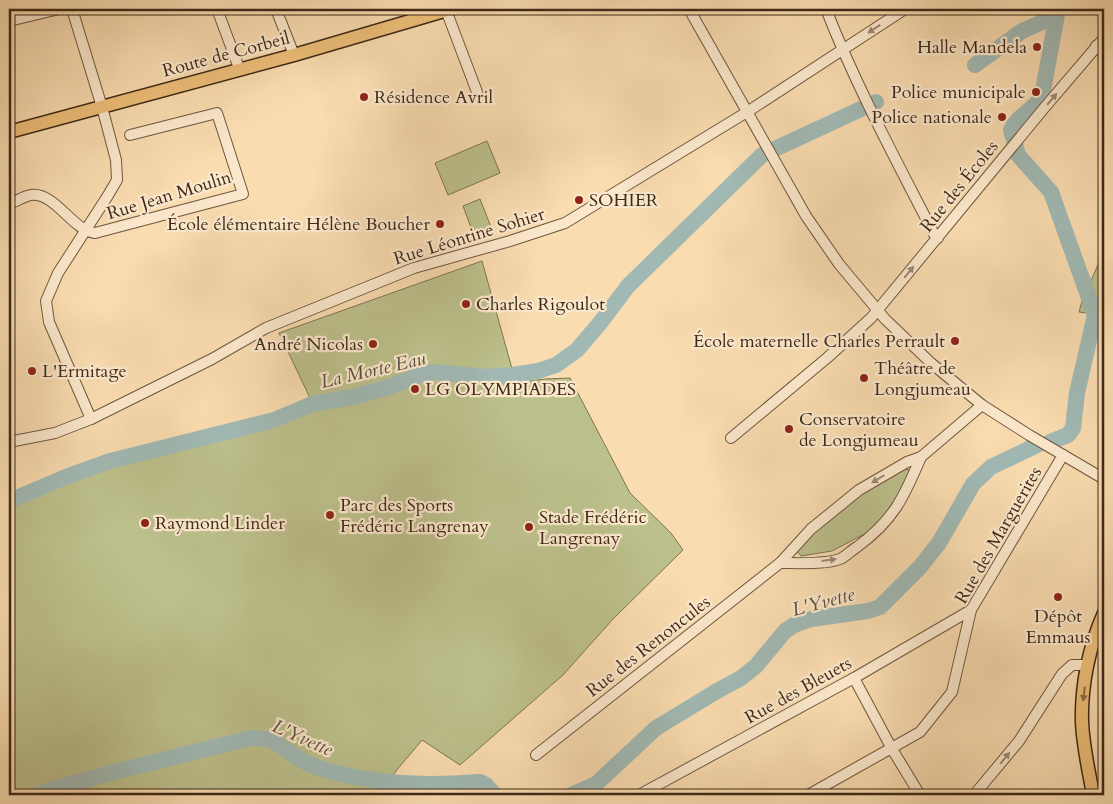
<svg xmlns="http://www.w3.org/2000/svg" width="1113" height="804" viewBox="0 0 1113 804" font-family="Cardo,serif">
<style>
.green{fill:#bcc08c;stroke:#7e7452}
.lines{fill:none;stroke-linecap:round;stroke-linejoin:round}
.river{stroke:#a1b9b4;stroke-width:16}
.minor-casing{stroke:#6e563e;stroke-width:12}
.major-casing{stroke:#3f2918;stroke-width:15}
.minor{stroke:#fbe8cc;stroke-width:10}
.major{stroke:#ecbe78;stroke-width:12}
.oneway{fill:#9d8872}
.oneway2{fill:#8d6c43}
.poi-dot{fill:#8f2418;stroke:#fbe8cc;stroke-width:2}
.labels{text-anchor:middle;stroke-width:4.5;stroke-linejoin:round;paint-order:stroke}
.poi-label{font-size:18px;fill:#3f2918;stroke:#fbe8cc;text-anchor:start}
.street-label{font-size:18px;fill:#3f2918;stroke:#fbe8cc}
.water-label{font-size:19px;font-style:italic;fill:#584d3f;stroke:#fbe8cc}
</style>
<rect width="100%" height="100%" fill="#f9dcb0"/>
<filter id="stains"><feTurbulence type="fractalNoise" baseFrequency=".004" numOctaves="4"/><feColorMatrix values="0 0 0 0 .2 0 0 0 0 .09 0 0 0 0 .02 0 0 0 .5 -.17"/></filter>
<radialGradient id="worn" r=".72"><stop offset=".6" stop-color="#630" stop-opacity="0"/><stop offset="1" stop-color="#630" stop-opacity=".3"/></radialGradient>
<g class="green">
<path d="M487,141L500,173L448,195L435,163Z"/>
<path d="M480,199L491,227L473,233L463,206Z"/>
<path d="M1100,260L1104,263V318L1101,315L1079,312C1083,294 1093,278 1100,260Z"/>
<path d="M482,261L516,383L545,379L570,378L630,493L671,533L683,550L613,619L563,675L460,765L422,740C409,757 389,775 382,795H9V496L111,457L275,417L311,400L279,333Z"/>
<path d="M904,469L910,470L904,490L874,529L832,551L801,556L797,551L809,536L858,492Z"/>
</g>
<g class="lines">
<g class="river">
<path d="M975,65L1022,31L1056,16"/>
<path d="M777,148L876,102"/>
<path d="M1050,442L1068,435L1073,428L1077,393L1095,315L1051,192L1018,155L1011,130C1017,116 1034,110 1042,96L1058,9"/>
<path d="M9,501L68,476L110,461L274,420L312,404L353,397L389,387L422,374L435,372L485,377L512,375L538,371L556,365L577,350L600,323L628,286L762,155"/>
<path d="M37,795L50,790L114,772L251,738C257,739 265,738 270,740C286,747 299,762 316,767C371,785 424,786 480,782L486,785L495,795"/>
<path d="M571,795L596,784L656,728L717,691L741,678L756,666L785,631L794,625L811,619L868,611L880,607L920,567L939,543L973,484L991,467L1039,444"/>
</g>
<defs>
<g id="minor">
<path d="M72,9L102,107L116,160L117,180L107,197L58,273L46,301L49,322L91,419"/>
<path d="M217,9L239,68"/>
<path d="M276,9L294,55"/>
<path d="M689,9L806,216L839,264L885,319L931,363L982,405L1029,435L1104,479"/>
<path d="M826,9C856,86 896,160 934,234L938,238"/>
<path d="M446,10L477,92"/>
<path d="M9,21L59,9"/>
<path d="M1096,46L1104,53"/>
<path d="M9,204C15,202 24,196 31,195C55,192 72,230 95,233L243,194L217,113L130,135"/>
<path d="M731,438L827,358L871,318L1045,107L1104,38"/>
<path d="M9,442L55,433L91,419L212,359L266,328L414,268L510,241L565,223L747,112L905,9"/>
<path d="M780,563C795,563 829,565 842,558C847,555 852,550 857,547C894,520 904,497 921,457"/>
<path d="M854,678L892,749L920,795"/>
<path d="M536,755L780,563L811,529L859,490L907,462L921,457L982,405"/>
<path d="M639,795L854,678L971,610"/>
<path d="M808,795L920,732L952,692L971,610L1063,455"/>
<path d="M974,795L1019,741L1062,674L1072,665H1088"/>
</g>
<g id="major">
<path d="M9,132L294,55L451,9"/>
<path d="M1093,795C1089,771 1083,747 1082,722C1081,686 1089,646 1104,613"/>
</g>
</defs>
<use href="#minor" class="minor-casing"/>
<use href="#major" class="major-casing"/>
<use href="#minor" class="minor"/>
<use href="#major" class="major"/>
</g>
<defs><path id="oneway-solid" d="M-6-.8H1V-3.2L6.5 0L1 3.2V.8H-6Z" transform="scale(1.25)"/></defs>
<g class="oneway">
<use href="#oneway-solid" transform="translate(874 29) rotate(147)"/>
<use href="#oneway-solid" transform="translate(1052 99) rotate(-50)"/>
<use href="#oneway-solid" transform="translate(909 272) rotate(-51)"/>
<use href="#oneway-solid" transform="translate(878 479) rotate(149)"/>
<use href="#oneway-solid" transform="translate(829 560) rotate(-7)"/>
<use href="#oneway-solid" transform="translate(1005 758) rotate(-51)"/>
</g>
<use class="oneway2" href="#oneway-solid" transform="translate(1084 694) rotate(97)"/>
<g class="poi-dot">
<circle cx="1037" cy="47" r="5"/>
<circle cx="1036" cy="92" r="5"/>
<circle cx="364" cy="97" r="5"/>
<circle cx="1002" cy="117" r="5"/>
<circle cx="579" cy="200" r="5"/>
<circle cx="440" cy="224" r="5"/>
<circle cx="466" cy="304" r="5"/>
<circle cx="955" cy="341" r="5"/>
<circle cx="373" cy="344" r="5"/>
<circle cx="32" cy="371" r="5"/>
<circle cx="864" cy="378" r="5"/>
<circle cx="415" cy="389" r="5"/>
<circle cx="789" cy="429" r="5"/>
<circle cx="330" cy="515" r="5"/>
<circle cx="145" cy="523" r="5"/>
<circle cx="529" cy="527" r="5"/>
<circle cx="1058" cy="597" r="5"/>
</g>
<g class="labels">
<g class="poi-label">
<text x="1027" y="53" text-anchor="end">Halle Mandela</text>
<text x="1026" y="98" text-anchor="end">Police municipale</text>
<text x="374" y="103">Résidence Avril</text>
<text x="992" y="123" text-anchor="end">Police nationale</text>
<text x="589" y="206">SOHIER</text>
<text x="430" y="230" text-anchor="end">École élémentaire Hélène Boucher</text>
<text x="476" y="310">Charles Rigoulot</text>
<text x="945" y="347" text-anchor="end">École maternelle Charles Perrault</text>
<text x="363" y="350" text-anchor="end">André Nicolas</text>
<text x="874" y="374">Théâtre de<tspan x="874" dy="21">Longjumeau</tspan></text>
<text x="42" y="377">L'Ermitage</text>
<text x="425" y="395">LG OLYMPIADES</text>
<text x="799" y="425">Conservatoire<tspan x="799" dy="21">de Longjumeau</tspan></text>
<text x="340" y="511">Parc des Sports<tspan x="340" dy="21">Frédéric Langrenay</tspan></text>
<text x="539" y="523">Stade Frédéric<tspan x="539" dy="21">Langrenay</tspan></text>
<text x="155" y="529">Raymond Linder</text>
<text x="1058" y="622" text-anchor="middle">Dépôt<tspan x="1058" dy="21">Emmaus</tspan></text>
</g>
<g class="street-label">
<text transform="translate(226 54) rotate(-15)" y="6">Route de Corbeil</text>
<text transform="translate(959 186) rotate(-51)" y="6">Rue des Écoles</text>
<text transform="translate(169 195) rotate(-17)" y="6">Rue Jean Moulin</text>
<text transform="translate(469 236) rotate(-17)" y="6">Rue Léontine Sohier</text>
<text transform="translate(998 535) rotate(-60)" y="6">Rue des Marguerites</text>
<text transform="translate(648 646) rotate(-38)" y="6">Rue des Renoncules</text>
<text transform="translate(798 690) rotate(-29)" y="6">Rue des Bleuets</text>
</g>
<g class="water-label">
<text transform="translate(373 369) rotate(-13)" y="7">La Morte Eau</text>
<text transform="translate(823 601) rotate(-15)" y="7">L'Yvette</text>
<text transform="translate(303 737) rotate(24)" y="7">L'Yvette</text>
</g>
</g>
<rect width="1113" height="804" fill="none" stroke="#f9dcb0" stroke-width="30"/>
<rect x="10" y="10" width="1093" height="784" fill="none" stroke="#3f2918" stroke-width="2.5"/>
<rect x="15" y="15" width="1083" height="774" fill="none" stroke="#3f2918"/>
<rect width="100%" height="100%" filter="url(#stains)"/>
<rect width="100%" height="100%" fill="url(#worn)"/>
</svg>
